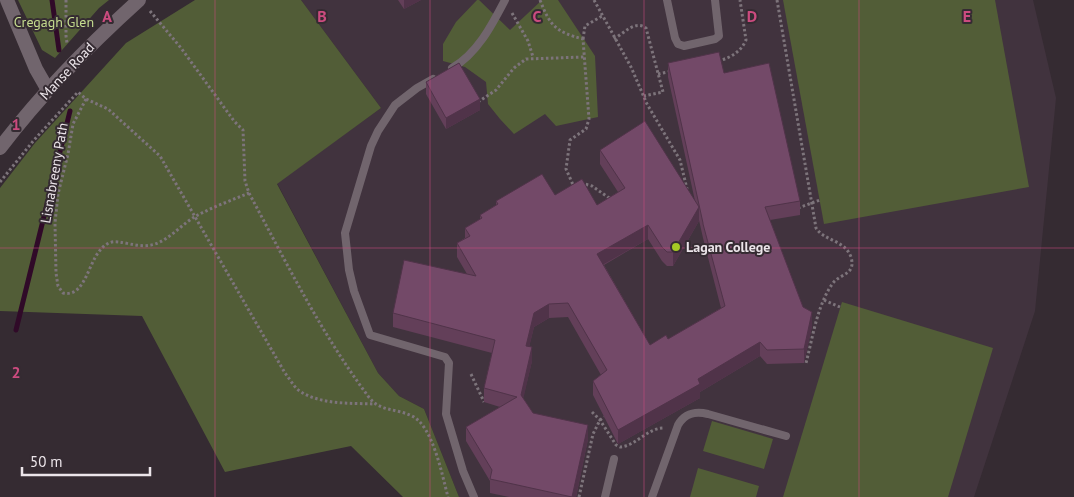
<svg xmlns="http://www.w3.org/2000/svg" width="1074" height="497" viewBox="0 0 1074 497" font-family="'PT Sans',sans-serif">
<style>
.built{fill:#41333e}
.green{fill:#525d37}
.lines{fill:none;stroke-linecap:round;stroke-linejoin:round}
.stream{stroke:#300a28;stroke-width:5}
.path{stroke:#7d747b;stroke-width:3;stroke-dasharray:2.5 2.5;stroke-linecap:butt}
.service{stroke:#71656d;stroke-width:8}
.tertiary{stroke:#71656d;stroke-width:14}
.wall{fill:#633f59;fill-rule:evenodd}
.shaded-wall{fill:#503349}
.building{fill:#734968;stroke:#503349}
.grid{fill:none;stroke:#cc4b7f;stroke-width:1;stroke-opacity:0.55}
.poi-dot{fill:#a5c824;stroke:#352b32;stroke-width:2}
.labels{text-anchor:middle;stroke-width:4;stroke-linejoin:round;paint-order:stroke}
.park-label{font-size:14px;fill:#c5dc8f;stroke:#352b32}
.street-label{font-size:14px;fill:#ece5ea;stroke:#352b32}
.poi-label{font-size:14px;font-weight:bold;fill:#ece5ea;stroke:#352b32;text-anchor:start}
.grid-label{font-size:16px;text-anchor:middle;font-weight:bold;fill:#cc4b7f;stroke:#352b32;stroke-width:4;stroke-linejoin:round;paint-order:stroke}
</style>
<rect width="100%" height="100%" fill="#352b32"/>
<path class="built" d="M301,0H1033L1056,98L1035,311L974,497H459L424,409L399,396L378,373L277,183L381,108Z"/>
<g class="green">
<path d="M18,0H109L99,8L55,58L42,50Z"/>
<path d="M195,0H301L381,108L277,184L378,373L399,396L424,409L459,497H403L351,446L225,472L142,316L0,311V188L35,143L126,43Z"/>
<path d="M477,0H479L510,30L542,0H558L595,56L598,117L556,126L545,114L514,134L500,119L488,104L486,82L465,67L443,61V44L456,22Z"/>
<path d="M783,0H995L1029,187L824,224Z"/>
<path d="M842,302L993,348L948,497H783Z"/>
<path d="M712,421L773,439L764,469L703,451Z"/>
<path d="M698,468L759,486L756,497H690Z"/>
</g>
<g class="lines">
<g class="stream">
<path d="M52,0L59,50"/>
<path d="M16,330L70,111"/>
</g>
<g class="path">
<path d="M66,0V36L67,43"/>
<path d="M540,0C550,26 556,32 583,39L589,119L586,129L570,140L566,169L574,187"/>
<path d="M594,0L631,67L647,104L680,160L687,189"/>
<path d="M777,0L816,228C824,241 845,240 851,257C856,275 841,273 833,283C817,305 813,337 806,363"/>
<path d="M150,11L181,48L234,121L243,130L245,181L249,193C286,262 321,333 368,396C379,412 396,408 412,416C433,426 442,475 448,497"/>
<path d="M512,13L528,41L533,57"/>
<path d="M583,39L585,26L602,16"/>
<path d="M614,39C624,33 635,20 646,28L663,92L644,96"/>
<path d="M718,61C730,58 741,52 746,40L740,0"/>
<path d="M658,74L672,71"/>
<path d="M86,99L73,124L68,154L58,194L55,223L56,273L58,286L63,293C89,298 87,253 109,243C119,238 138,250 155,244C170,239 182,224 196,216C213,207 232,200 249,193"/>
<path d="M478,102L496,90L514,68L526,59L584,57"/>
<path d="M0,182L34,140L78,92L86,99L108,109L160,156L285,373C289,378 293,385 297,389C317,405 350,403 375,404"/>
<path d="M581,183L592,186L612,200"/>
<path d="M798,208L820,200"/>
<path d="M824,300L840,307"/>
<path d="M471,374L484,402"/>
<path d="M592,412L600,420L616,445L620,447C636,446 647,428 664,428"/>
<path d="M579,497L593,434L600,420L604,417"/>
</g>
<g class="service">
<path d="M667,0L675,38L678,44L684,46L715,39L719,36L715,0"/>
<path d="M452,68C477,54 492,25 505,0"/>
<path d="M433,79L417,88L395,105L378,131L371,146L345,233L349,270L354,291L370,335L445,357L449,363L446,414L463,471L474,497"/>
<path d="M605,497L614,459"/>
<path d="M652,497L678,425C685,413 695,411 708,414L786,436"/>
</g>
<g class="tertiary">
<path d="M7,0L36,69L48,90"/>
<path d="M0,148C41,94 88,46 139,0"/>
</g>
</g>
<g class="wall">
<path d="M398,0H421L404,9Z"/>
<path d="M668,63L724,73L800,201V215L770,220L803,307L812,326L804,363L767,364L760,356L700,392V398L618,444L593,395V381L601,375L568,317L549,318L534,327L529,347L532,361L523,398L533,413L588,439L576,497H509L490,493V481L466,441V427L500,407L484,402V388L492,353L393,327V313L467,274L457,257V243L465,238V228L480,219V215L496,205V201L555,195L597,205L618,192L600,164V150L695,201L668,77ZM699,220L703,238L721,308L668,339L650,345L604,265L648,239L662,261L667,266H673L699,221Z"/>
<path d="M426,82L480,110L446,129L426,94Z"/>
</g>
<g class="shaded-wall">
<path d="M404,0H421L404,9Z"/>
<path d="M480,99V110L446,129V118Z"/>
<path d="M699,207V221L673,266V252Z"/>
<path d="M648,225V239L597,268V254Z"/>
<path d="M549,304V318L534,327L526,360V346L534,313Z"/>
<path d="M812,312V326L804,363V349Z"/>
<path d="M760,342V356L700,392V398L618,444V430L698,379Z"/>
<path d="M532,347V361L521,409V395Z"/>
<path d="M588,425V439L576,497H572Z"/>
</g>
<g class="building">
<path d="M719,52L724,73L769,63L800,201L765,207L803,307L812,312L804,349L767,350L760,342L698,379L700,384L618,430L593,381L607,370L568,303L549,304L534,313L526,346L532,347L521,395L533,413L588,425L572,497L490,479L492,470L466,427L517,397L484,388L495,340L393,313L404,260L476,276L457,243L470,236L465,228L482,218L480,215L498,204L496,201L542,174L555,195L582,179L597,205L625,188L600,150L645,121L699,207L673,252H667L662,247L648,225L597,254L650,345L666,335L668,339L725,306L703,224V223L668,63Z"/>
<path d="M459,63L480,99L446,118L426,82Z"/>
</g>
<path class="grid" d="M215,0V497M430,0V497M644,0V497M859,0V497M0,248H1074"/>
<circle class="poi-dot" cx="676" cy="247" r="5"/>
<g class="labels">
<g class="park-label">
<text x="54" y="27">Cregagh Glen</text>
</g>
<g class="street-label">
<text transform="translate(67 71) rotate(-47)" y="5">Manse Road</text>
<text transform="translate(54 173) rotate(-80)" y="5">Lisnabreeny Path</text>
</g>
<g class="poi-label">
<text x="686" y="252">Lagan College</text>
</g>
</g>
<g class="grid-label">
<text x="107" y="22">A</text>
<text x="322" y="22">B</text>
<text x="537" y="22">C</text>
<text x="752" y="22">D</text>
<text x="967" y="22">E</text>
<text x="16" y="130">1</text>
<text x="16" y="378">2</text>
</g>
<path d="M22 467v8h128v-8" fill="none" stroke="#ece5ea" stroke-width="2.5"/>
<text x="30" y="467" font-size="15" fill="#ece5ea" stroke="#352b32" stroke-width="4" paint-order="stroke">50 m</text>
</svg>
